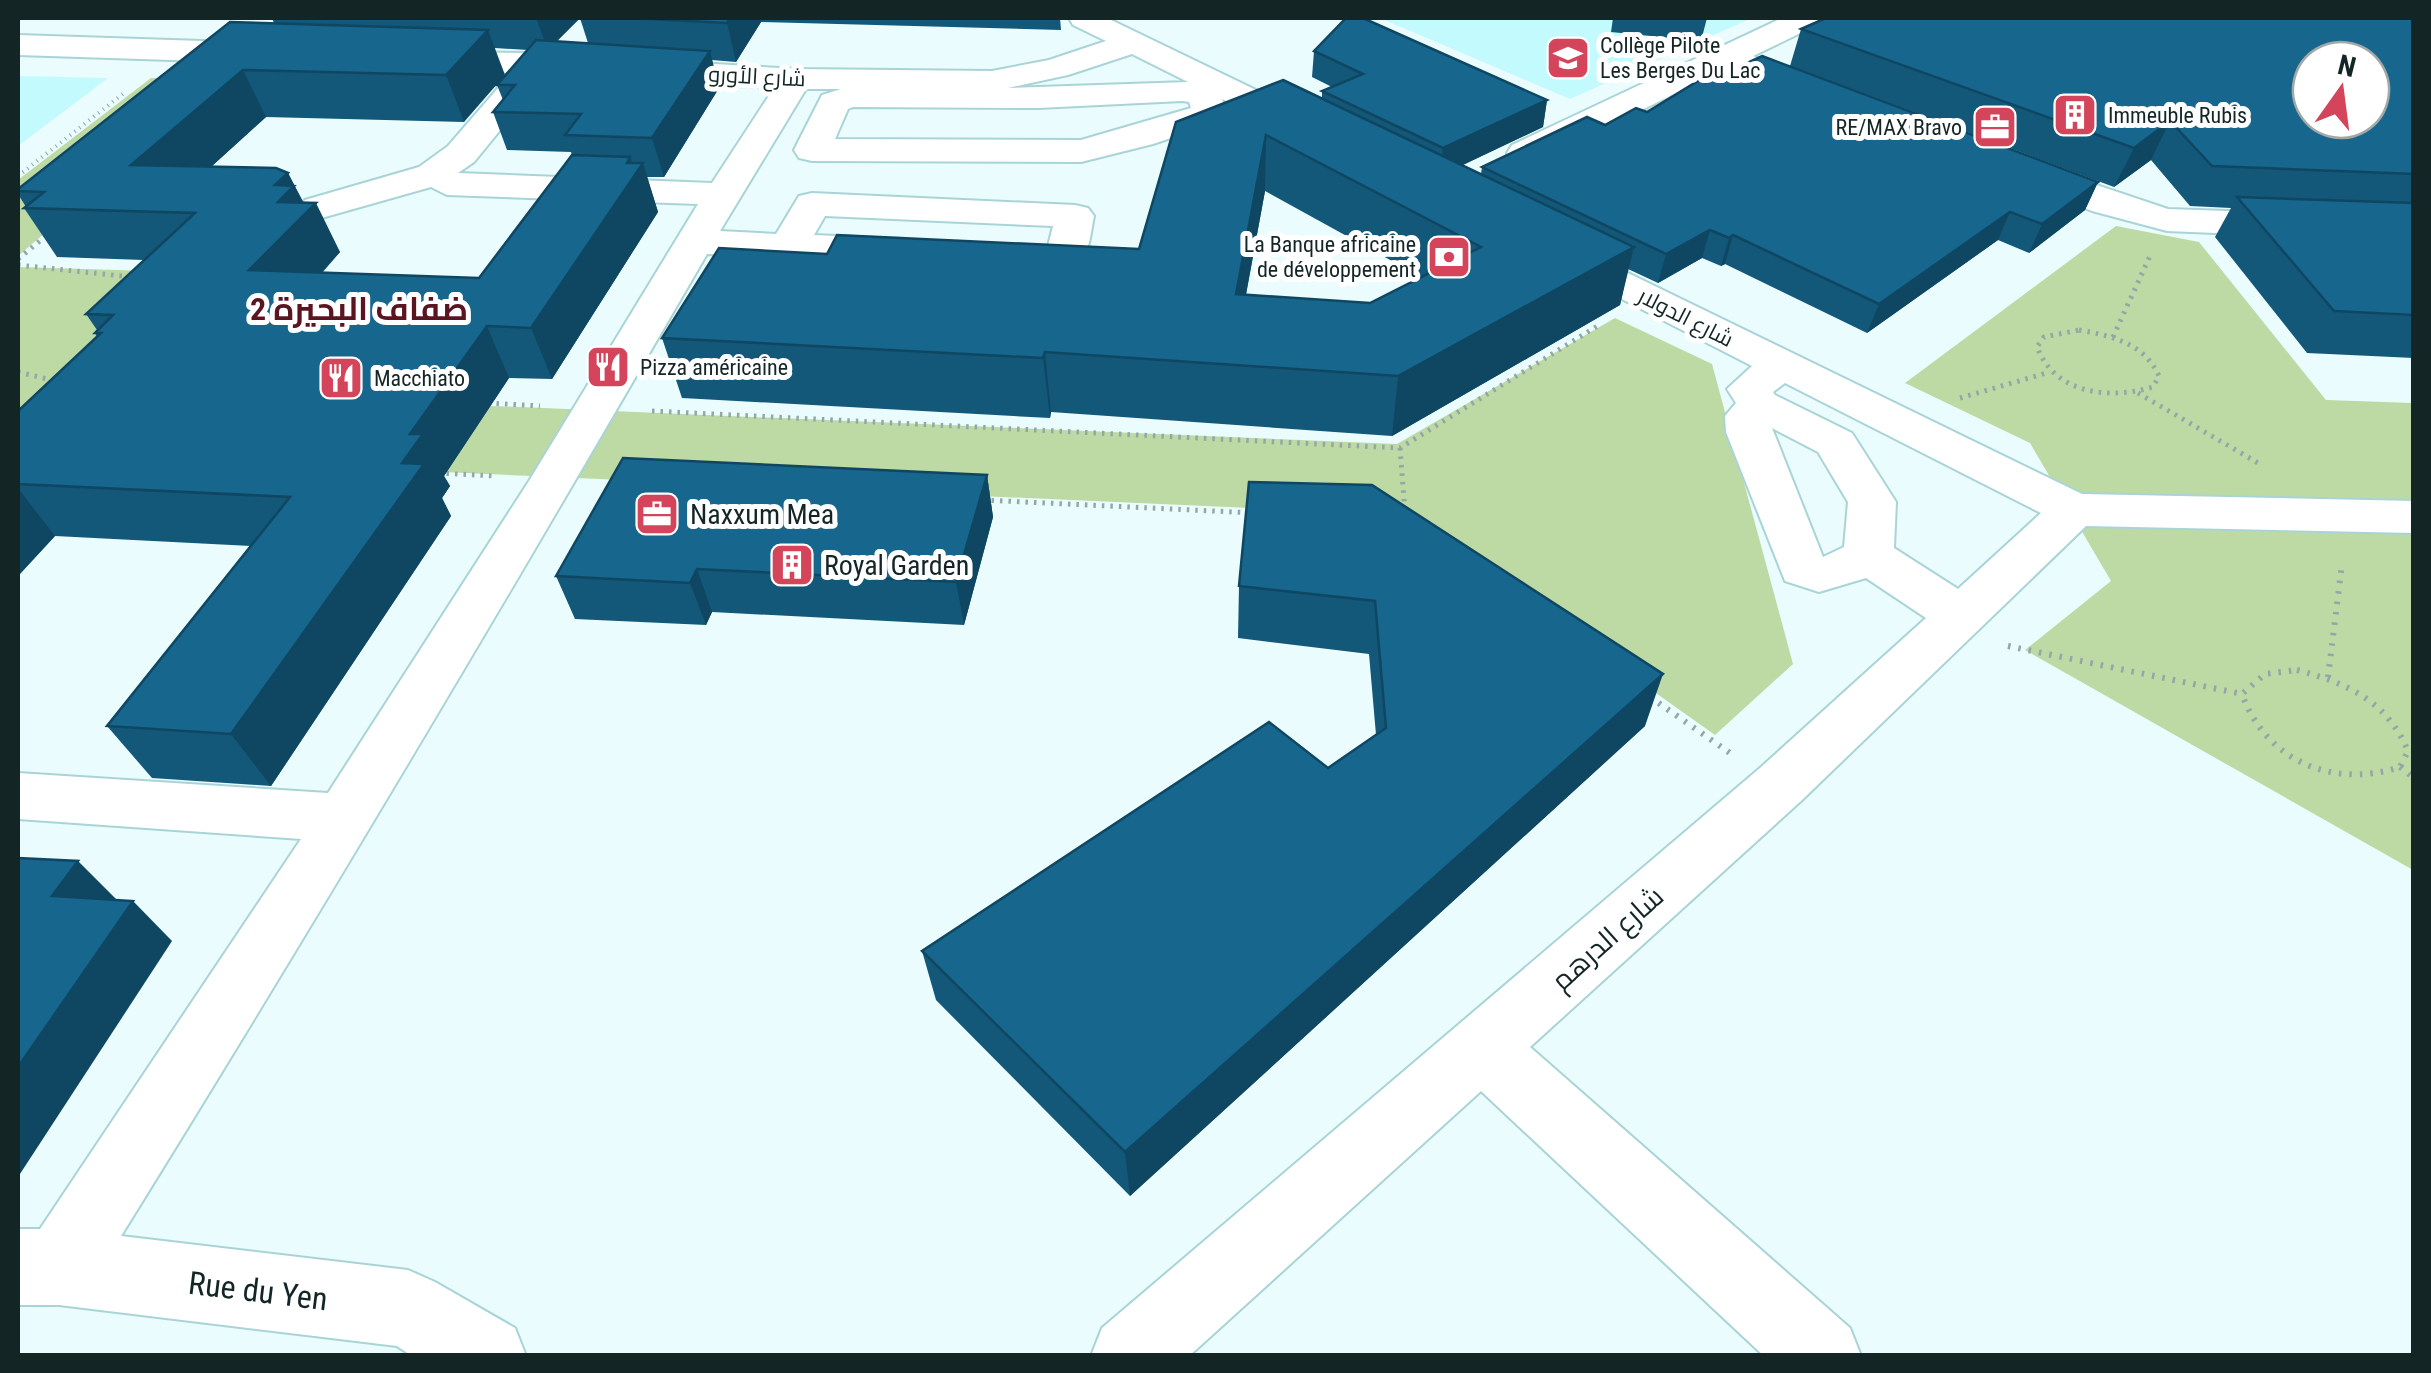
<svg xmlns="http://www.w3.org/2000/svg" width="2431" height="1373" viewBox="0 0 2431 1373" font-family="'Roboto Condensed',Cairo,sans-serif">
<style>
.built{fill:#c3fafe}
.green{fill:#bddaa5}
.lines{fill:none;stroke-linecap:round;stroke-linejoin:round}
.minor-casing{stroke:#a9d4d7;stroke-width:4}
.path-far2{stroke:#95a6a7;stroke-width:4;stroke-dasharray:1 5;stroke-linecap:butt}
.path-far1{stroke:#95a6a7;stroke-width:5;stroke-dasharray:2.5 6;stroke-linecap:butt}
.path{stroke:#95a6a7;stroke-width:6;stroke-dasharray:2.5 8;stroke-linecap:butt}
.minor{fill:#fff;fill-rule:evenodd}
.wall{fill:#135879;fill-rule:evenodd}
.shaded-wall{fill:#0f4763}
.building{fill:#16668d;stroke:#0f4763;stroke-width:2.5;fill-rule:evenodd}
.labels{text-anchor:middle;stroke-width:10;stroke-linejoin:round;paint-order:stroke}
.far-poi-label{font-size:22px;fill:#142526;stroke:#fff;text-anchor:start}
.far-street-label{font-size:22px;fill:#142526;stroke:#fff}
.poi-label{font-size:28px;fill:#142526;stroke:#fff;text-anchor:start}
.street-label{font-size:28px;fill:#142526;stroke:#fff}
.far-district-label{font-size:32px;font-weight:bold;fill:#5a1521;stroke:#fff}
.near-street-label{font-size:32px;fill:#142526;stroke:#fff}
</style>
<rect width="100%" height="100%" fill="#eafcfd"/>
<g class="built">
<path d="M1380,18H1752L1570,99Z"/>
<path d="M18,76L108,78L18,146Z"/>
</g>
<g class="green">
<path d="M151,78L224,80L18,256V180Z"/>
<path d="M2116,226L2199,242L2326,400L2413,403V870L2025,650L2111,581L2030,443L1905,383Z"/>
<path d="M18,267L183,272L65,388L1397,444L1615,318L1712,364L1793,664L1715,735L1405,515L18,453Z"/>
</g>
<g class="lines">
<defs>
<g id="minor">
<path d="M1069,18H1107L1322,122L1327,129L1322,136L1310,139L1298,136L1222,99L1226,109L1215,123L1153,144L1081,162L812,161L799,158L794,150L822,95L841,89H806L720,231L776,234L799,196L812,193L1075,205L1088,208L1094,216C1091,229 1090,252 1080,261C1063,279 1010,270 988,264L982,256L988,248L1002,244L1048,246L1053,226L825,216L814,235L906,239L920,243L926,251L920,259L906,263L707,254C516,584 322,912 121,1236L408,1270L435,1282L515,1328L526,1356H412L397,1346L59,1305H18V1229H40L301,839L18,819V773L328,793L529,481L698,204L447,195L431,187L318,219L305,216L299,208L305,200L419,167L448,146L511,73L425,69L414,66L409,59L414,52L538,53L796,69L992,71L1049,60L1106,41L1073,25ZM1132,54L1188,82L1008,88L1068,75ZM545,75L774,88L712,183L458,173L474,162ZM1182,101L1189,102L1191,108L1081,140L835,139L848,109L853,107L1038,108Z"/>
<path d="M1782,18H1821L1817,25L1753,56L1828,84L1833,91L1828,98H1804L1727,68L1538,161L1525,164L1512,161L1507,153L1512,145Z"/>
<path d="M18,35L264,43L275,46L280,53L275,60L264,63L18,55Z"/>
<path d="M2022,160L2168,209L2414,217V241L2167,231L2092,211L2009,179L2004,171L2009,163Z"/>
<path d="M1558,239L2082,494L2414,501V533L2086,526L1802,800L1530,1047L1850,1328L1861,1356H1764L1481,1091L1189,1356H1091L1102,1328L1760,768L1926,618L1866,578L1819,592L1785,581L1726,432L1725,416L1736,403L1727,389L1752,366L1544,259L1538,251L1544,243ZM1785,383L2041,513L1958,589L1894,548L1896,502L1852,433L1775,395L1773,392ZM1772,428L1818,452L1848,502L1844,547L1823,557Z"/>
</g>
</defs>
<use href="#minor" class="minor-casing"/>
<path class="path-far2" d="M18,176L124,93"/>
<g class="path-far1">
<path d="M18,259L47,235"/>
<path d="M18,265L131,277"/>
<path d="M2079,330C2112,336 2144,343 2159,376L2153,387C2109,400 2055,394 2037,347L2044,337Z"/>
<path d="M2113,337L2150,256"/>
<path d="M18,372L56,381"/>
<path d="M2138,393L2258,463"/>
<path d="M1960,398L2050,372"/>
<path d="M488,403L540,406"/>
<path d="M652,411L1400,448L1599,325"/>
<path d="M1400,448L1405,512"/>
<path d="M438,473L496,476"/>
<path d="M983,500L1255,513"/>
</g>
<g class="path">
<path d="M2008,646L2242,694"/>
<path d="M2297,670C2347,683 2387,701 2408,751L2400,767C2333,789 2266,761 2242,694L2265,674Z"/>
<path d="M2328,677L2342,564"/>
<path d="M1650,697L1730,753"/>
<path d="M2400,767L2414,778"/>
</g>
<use href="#minor" class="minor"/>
</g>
<g class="wall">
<path d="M272,18H1060L1061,30L761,22L736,62L712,60L719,88L664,177H647L658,212L552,379L509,378L444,476L450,486L442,498L451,516L271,786L152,778L107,726L251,546L55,536L18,576V411L97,337L95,333L97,330L86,314L144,260L57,257L24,208L26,207L18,194V189L274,23ZM580,18L588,43L557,41ZM495,48L528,50L497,85L503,100L493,112L507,150L571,152L572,155L479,278L322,273L340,252L303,203L288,173L211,167L266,117L464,122Z"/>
<path d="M1613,18H1707L1701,41L1611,32Z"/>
<path d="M2414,18V358L2307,353L2215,237L2231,208L2190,206L2151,160L2114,187L1790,66L1801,29Z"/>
<path d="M1314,51L1547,100L1543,127L1462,165L1481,174L1482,167L1605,125L1647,112L1706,82L2098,182L2085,210L2029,253L1998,240L1867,333L1725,264L1721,266L1702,258L1658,283L1628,269L1620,305L1392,436L1051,412L1050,418L682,398L662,338L827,254L1139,249L1176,122L1322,98V91L1332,87L1312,77ZM1265,191L1421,277L1370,303L1246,295Z"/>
<path d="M987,475L993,517L964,625L712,612L706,625L575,619L556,576Z"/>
<path d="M1249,482L1645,726L1130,1196L936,1000L922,951L1328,768L1376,735L1369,654L1238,638L1239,586Z"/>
</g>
<g class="shaded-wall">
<path d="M536,18H580L548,50Z"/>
<path d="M730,18H760L761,22L736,62L727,23Z"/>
<path d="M488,30L505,75L464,122L446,75Z"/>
<path d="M710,51L719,88L664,177L652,138Z"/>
<path d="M243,70L266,117L161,212L131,165Z"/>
<path d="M1547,100L1543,127L1440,176L1443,148Z"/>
<path d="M2170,121L2151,160L2114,187L2134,148Z"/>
<path d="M1266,135L1265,191L1235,353L1236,294Z"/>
<path d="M630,157L636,174L643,163L658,212L552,379L531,328Z"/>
<path d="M288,173L308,211L316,203L340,252L277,321L249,270L278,202L275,185Z"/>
<path d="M2098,182L2085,210L2029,253L2042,224Z"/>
<path d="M2010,212L1998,240L1867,333L1879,304Z"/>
<path d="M1710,230L1702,258L1658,283L1666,254Z"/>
<path d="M1733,235L1725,264L1721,266L1729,238Z"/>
<path d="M1634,247L1620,305L1392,436L1398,376Z"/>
<path d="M487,326L509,378L444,476L450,486L442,498L451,516L271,786L231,734L402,463L410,434Z"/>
<path d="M1045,352L1051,412L1050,418L1043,358Z"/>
<path d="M987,475L993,517L964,625L956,582Z"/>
<path d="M18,488L55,536L18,576Z"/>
<path d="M697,569L712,612L706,625L690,583Z"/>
<path d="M1663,674L1645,726L1130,1196L1125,1152Z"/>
<path d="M78,861L119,902L52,896Z"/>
<path d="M133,901L172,941L18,1177V1067Z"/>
</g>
<g class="building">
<path d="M630,18H730L727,23Z"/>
<path d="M1346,18H1363L1547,100L1443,148L1322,91L1363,74L1314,51Z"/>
<path d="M1826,18H2414V174L2212,166L2170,121L2134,148L1801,29ZM2311,60H2371V120H2311Z"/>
<path d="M230,22L488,30L446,75L243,70L131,165L276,168L288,173L275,185L294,186L278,202L316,203L249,270L479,278L572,155L630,157L627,163H643L531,328L487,326L410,434H423L402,463L424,464L231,734L107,726L290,497L18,484V411L101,333H95L113,315L86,314L195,213L24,208L44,192L18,191V189Z"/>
<path d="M536,40L710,51L652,138L565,135L581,114L493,112L515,85H497Z"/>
<path d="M1762,56L2098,182L2042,224L2010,212L1879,304L1733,235L1729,238L1710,230L1666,254L1482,167L1587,117L1605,125L1636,108L1647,112L1706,76V82Z"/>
<path d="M1283,80L1634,247L1398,376L1045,352L1043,358L662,338L719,248L827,254L837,235L1139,249L1176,122ZM1266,135L1481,247L1370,303L1236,294Z"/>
<path d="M2237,197L2414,203V315L2334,311Z"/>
<path d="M623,458L987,475L956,582L697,569L690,583L556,576Z"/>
<path d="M1249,482L1372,485L1663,674L1125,1152L922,951L1269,722L1328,768L1386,728L1375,601L1239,586Z"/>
<path d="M18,858L78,861L52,896L133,901L18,1067Z"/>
</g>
<defs>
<symbol id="school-square" viewBox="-11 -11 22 22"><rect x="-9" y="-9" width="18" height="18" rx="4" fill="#d4445b" stroke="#fff"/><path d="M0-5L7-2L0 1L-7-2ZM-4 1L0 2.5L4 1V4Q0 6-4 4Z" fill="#fff"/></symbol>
<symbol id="building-square" viewBox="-11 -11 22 22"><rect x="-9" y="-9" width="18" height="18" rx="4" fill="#d4445b" stroke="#fff"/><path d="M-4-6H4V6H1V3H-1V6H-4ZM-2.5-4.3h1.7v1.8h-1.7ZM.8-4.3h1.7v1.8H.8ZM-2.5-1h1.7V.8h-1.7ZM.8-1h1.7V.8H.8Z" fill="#fff"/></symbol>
<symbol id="office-square" viewBox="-11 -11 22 22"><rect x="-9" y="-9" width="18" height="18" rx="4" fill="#d4445b" stroke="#fff"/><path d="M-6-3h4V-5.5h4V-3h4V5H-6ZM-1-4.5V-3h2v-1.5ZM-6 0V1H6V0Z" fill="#fff"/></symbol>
<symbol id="bank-square" viewBox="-11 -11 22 22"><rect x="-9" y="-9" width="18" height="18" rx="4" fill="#d4445b" stroke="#fff"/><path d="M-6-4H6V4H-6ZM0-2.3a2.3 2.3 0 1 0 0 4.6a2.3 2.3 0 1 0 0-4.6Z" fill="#fff"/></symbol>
<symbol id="restaurant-square" viewBox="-11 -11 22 22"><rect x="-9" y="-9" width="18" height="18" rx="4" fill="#d4445b" stroke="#fff"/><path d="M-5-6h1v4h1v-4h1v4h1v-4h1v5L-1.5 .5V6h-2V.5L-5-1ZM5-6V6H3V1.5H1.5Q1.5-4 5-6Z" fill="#fff"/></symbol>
</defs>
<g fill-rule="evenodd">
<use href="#school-square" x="1543" y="33" width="50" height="50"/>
<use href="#building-square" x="2050" y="90" width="50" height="50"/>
<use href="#office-square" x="1970" y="102" width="50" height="50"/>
<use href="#bank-square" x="1424" y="232" width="50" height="50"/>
<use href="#restaurant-square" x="583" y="342" width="50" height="50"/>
<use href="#restaurant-square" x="316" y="353" width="50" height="50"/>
<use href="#office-square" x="632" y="489" width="50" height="50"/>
<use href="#building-square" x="767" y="540" width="50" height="50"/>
</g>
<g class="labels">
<g class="far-poi-label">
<text x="1600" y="53">Collège Pilote<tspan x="1600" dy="25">Les Berges Du Lac</tspan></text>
<text x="2108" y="123">Immeuble Rubis</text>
<text x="1962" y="135" text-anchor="end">RE/MAX Bravo</text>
<text x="1416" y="252" text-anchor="end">La Banque africaine<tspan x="1416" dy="25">de développement</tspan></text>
<text x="640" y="375">Pizza américaine</text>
<text x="374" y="386">Macchiato</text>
</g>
<g class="far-street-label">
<text transform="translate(757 76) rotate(3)" y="8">شارع الأورو</text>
<text transform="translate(1686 317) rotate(27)" y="8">شارع الدولار</text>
</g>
<g class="poi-label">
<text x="690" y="524">Naxxum Mea</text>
<text x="824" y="575">Royal Garden</text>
</g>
<g class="street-label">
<text transform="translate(1607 938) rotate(-42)" y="10">شارع الدرهم</text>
</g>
<g class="far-district-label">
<text x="359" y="320">ضفاف البحيرة 2</text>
</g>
<g class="near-street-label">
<text transform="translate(258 1291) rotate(7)" y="11">Rue du Yen</text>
</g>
</g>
<rect width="2431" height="1373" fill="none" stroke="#142526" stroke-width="40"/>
<g transform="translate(2341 90) rotate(14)"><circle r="48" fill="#ffffff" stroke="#a1a8a8" stroke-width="2.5"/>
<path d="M0-8L18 38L0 25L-18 38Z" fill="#d4445b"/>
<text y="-15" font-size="28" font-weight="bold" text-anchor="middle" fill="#142526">N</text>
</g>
</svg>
